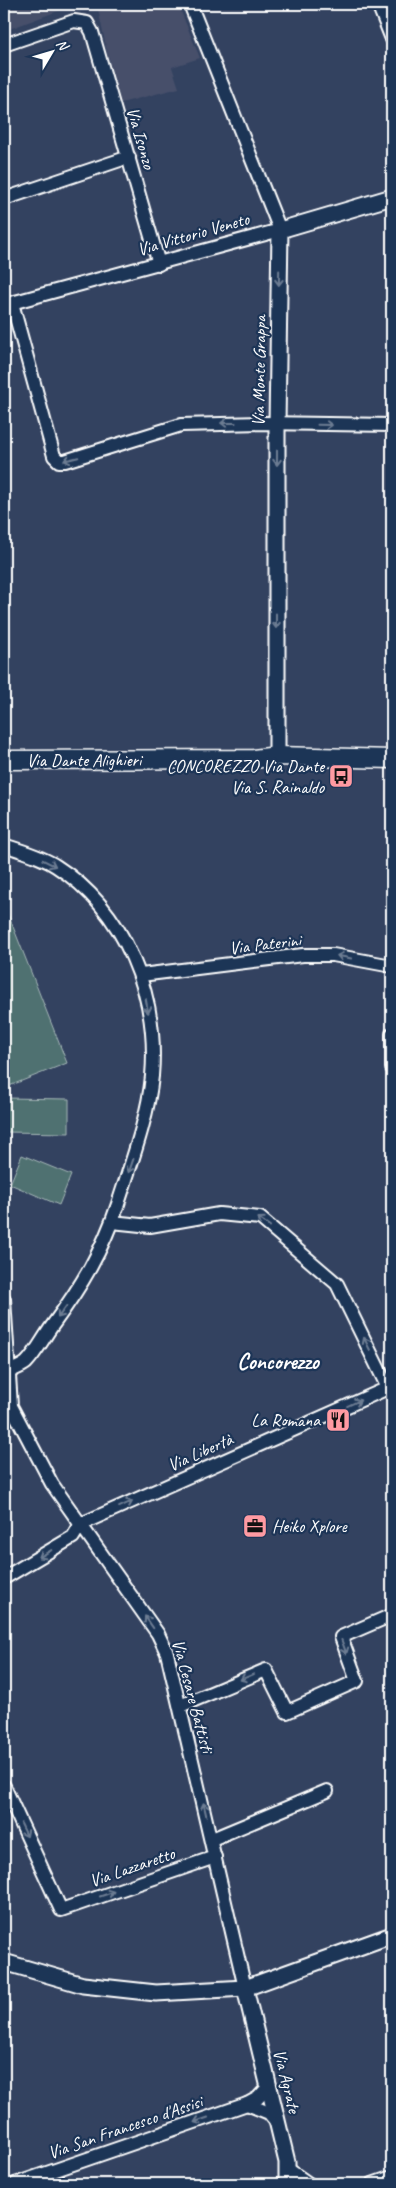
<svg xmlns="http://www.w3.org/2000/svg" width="396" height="2188" viewBox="0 0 396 2188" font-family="Caveat,sans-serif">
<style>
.built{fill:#464f6a}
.green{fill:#4f7171;stroke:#a7b8b8}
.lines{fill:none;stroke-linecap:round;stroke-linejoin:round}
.minor-casing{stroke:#fff;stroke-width:16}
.tertiary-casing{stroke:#fff;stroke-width:19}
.secondary-casing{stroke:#fff;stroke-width:21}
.minor{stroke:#1d3557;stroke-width:12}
.tertiary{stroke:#1d3557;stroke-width:15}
.secondary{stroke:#1d3557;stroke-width:18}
.oneway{stroke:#6c7c92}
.labels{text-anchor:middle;stroke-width:4.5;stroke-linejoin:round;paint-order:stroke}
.street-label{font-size:18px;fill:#fff;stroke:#1d3557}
.poi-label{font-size:18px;fill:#fff;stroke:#1d3557;text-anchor:end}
.district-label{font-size:22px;font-weight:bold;fill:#fff;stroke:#1d3557}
</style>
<rect width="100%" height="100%" fill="#334260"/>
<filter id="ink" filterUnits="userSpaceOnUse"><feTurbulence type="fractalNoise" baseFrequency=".02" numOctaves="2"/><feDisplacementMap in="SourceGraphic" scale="10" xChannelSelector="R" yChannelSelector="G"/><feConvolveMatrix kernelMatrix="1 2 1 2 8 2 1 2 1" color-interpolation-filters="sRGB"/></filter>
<g filter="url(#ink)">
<g class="built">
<path d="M4,4H77L4,31Z"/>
<path d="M97,4H178L200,58L172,67L179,88L121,103L107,52Z"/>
</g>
<g class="green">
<path d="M4,904L67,1063L4,1088Z"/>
<path d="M6,1098L69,1099V1133L5,1132Z"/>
<path d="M22,1155L71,1175L59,1205L10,1184Z"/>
</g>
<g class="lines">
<defs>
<g id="minor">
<path d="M378,4L392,39"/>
<path d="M4,45L74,21L87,23L92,32L159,264"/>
<path d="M4,199L129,157"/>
<path d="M12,303L54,456L59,461H65L181,425L263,423L392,425"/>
<path d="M4,305L280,230L190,4"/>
<path d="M4,845C21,851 41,856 56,866C125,910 159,996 152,1076C148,1118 131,1163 118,1204C102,1252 82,1285 52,1326C44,1337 36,1353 26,1363C21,1367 14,1369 9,1372"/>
<path d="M141,975L303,955H333L392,966"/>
<path d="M392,1034V1068"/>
<path d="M4,1299L11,1406L52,1484L158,1634L167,1653L245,1988"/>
<path d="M81,1524L388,1388L337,1284L260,1218L219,1214L150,1226L112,1222"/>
<path d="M4,1578L73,1537L81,1524"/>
<path d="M180,1706L266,1670L287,1712L357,1681L341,1637L392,1615"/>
<path d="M4,1786L61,1910L215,1857"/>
<path d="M212,1839L327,1791"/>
<path d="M247,2104L269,2113L277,2123"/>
<path d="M289,2170L309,2184"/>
<path d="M15,2184L247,2104L258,2098L269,2086"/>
<path d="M372,2184L392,2177"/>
</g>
<g id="tertiary">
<path d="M277,756V424L280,230L392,197"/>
<path d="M4,1962L83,1985L156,1993L245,1988L392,1935"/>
<path d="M245,1988L287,2162V2184"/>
</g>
<path id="secondary" d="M4,760L254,759L277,756L392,759"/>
</defs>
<use href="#minor" class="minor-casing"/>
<use href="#tertiary" class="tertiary-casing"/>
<use href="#secondary" class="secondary-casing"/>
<use href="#minor" class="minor"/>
<use href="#tertiary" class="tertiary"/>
<use href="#secondary" class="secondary"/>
</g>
<defs><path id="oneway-shaft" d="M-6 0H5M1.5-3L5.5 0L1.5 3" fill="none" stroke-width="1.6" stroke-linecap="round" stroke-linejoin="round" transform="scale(1.25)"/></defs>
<g class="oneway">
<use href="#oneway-shaft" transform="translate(279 278) rotate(91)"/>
<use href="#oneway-shaft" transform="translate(228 423) rotate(-180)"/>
<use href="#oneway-shaft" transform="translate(325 425) rotate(1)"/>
<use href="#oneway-shaft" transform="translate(277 458) rotate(90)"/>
<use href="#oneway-shaft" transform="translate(71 459) rotate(166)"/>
<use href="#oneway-shaft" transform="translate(276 621) rotate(90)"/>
<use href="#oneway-shaft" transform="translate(49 863) rotate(26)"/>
<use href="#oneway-shaft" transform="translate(344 957) rotate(-169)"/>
<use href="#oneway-shaft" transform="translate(147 1006) rotate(80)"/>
<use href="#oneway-shaft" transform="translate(131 1166) rotate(109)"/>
<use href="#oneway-shaft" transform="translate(264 1222) rotate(-144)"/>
<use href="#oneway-shaft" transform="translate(62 1312) rotate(126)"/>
<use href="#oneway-shaft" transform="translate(367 1344) rotate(-116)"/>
<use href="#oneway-shaft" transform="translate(354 1403) rotate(-24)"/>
<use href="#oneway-shaft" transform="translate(126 1504) rotate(-24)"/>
<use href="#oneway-shaft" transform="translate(45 1554) rotate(149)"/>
<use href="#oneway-shaft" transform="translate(149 1622) rotate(-125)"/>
<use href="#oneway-shaft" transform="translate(344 1647) rotate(70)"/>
<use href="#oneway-shaft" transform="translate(247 1677) rotate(157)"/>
<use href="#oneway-shaft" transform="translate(205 1810) rotate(-103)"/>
<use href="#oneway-shaft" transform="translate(24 1830) rotate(65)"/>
<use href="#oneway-shaft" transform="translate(107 1894) rotate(-19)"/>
<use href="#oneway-shaft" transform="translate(201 2120) rotate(161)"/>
</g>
</g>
<defs>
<symbol id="bus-square" viewBox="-11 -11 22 22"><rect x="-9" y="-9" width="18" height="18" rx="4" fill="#ff9aa2" stroke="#1d3557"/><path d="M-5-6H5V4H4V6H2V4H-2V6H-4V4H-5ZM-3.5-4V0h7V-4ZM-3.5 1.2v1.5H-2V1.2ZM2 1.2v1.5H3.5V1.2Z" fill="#111"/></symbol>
<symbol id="restaurant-square" viewBox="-11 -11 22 22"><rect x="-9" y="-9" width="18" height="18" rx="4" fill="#ff9aa2" stroke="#1d3557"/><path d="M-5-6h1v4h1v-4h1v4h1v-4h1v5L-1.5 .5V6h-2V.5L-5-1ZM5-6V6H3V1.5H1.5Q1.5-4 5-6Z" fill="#111"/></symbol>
<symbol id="office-square" viewBox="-11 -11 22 22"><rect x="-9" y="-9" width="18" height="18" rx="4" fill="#ff9aa2" stroke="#1d3557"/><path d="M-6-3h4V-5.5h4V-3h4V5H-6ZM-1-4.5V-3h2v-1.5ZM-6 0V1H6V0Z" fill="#111"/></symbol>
</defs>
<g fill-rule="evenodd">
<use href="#bus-square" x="327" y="762" width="28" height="28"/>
<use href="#restaurant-square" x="324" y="1406" width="28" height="28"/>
<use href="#office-square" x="241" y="1512" width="28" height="28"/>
</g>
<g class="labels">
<g class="street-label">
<text transform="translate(141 138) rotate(74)" y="6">Via Isonzo</text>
<text transform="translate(193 234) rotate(-16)" y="6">Via Vittorio Veneto</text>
<text transform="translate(259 371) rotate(-89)" y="6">Via Monte Grappa</text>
<text x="84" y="766">Via Dante Alighieri</text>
<text transform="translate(265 944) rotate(-7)" y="6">Via Paterini</text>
<text transform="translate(200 1452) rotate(-24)" y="6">Via Libertà</text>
<text transform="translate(193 1696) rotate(75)" y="6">Via Cesare Battisti</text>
<text transform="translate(132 1867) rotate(-19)" y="6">Via Lazzaretto</text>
<text transform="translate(287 2081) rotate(76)" y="6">Via Agrate</text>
<text transform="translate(125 2127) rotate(-19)" y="6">Via San Francesco d'Assisi</text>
</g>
<g class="poi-label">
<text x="324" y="772">CONCOREZZO Via Dante<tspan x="324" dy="21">Via S. Rainaldo</tspan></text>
<text x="320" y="1426">La Romana</text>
<text x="272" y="1532" text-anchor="start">Heiko Xplore</text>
</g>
<g class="district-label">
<text x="278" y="1369">Concorezzo</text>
</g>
</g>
<rect width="396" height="2188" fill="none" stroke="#1d3557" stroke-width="20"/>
<rect x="10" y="10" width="376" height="2168" fill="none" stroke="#fff" stroke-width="2" filter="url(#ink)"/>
<g transform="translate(52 52) rotate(52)" stroke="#1d3557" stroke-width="4" paint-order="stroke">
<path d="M0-4L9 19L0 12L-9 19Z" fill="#ffffff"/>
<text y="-8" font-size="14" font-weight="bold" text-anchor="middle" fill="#ffffff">N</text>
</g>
</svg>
